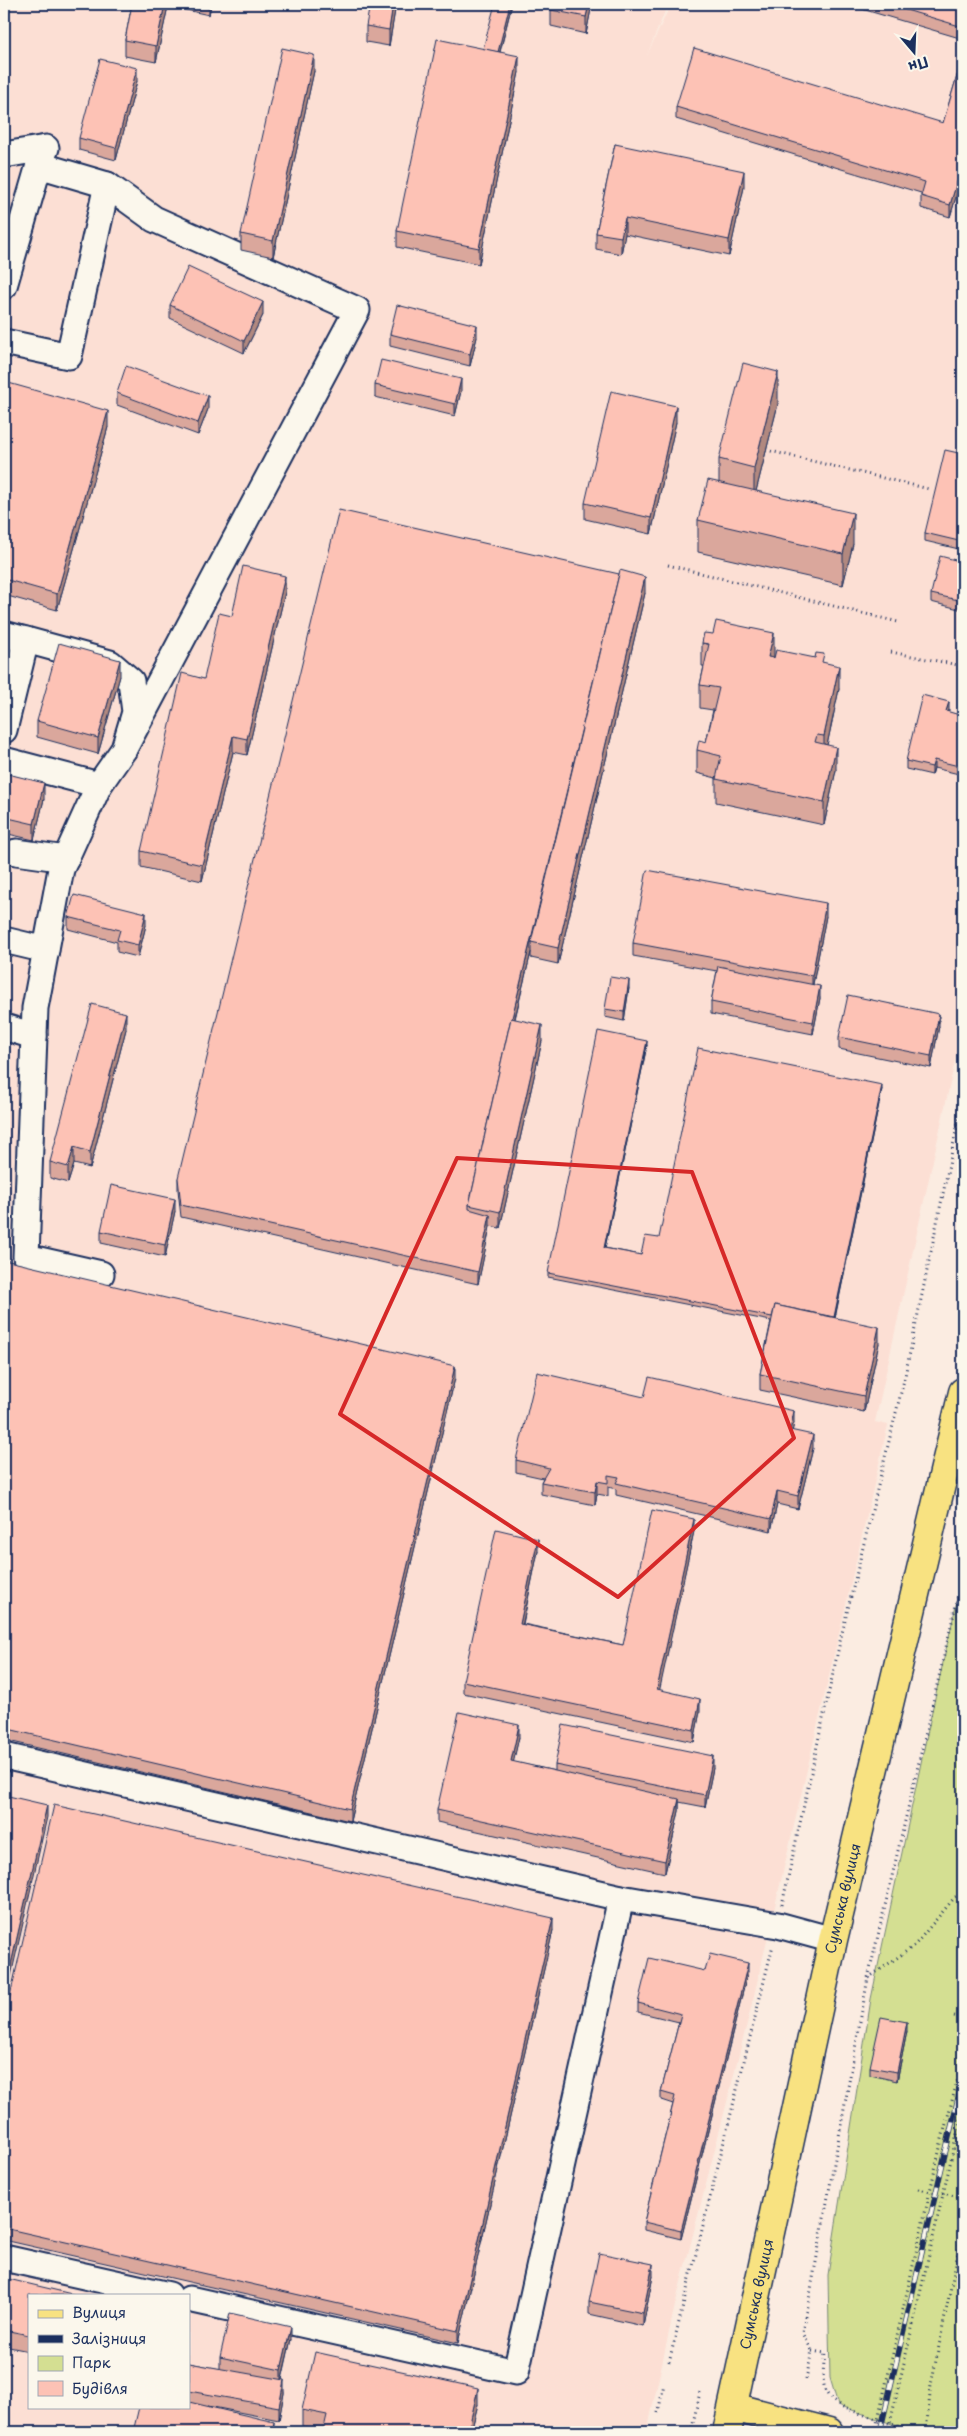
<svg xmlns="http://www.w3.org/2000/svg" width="967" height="2436" viewBox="0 0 967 2436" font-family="'Playpen Sans',sans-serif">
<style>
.built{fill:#fcdfd4;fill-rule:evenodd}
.green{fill:#d4df92;stroke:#788778}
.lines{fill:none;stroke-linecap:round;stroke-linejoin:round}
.minor-casing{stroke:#1b2f5e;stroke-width:29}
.major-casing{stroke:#1b2f5e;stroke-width:31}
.path{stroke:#1b2f5e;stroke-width:3;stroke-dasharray:1 4;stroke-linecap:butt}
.minor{stroke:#fbf7ec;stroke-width:25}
.major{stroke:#f8e281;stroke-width:28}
.rail-casing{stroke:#1b2f5e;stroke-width:5.5}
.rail{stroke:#fbf7ec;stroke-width:4;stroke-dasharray:11;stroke-linecap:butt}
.path-bridge{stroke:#1b2f5e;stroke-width:3;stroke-dasharray:1 4;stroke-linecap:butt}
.wall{fill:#daa79c;stroke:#1b2f5e}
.shaded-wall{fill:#b1887f;stroke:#1b2f5e}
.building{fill:#fdc2b5;stroke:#1b2f5e}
.marked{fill:none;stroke:#d62828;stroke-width:4;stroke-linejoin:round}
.labels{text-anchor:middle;stroke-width:4;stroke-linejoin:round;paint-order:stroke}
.street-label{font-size:14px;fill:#1b2f5e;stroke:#fbf7ec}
</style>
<rect width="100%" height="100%" fill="#fbece1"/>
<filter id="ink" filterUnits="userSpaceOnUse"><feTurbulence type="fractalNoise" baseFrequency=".02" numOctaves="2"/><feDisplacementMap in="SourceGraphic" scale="10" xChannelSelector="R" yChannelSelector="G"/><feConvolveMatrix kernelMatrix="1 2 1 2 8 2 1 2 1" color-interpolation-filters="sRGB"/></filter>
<g filter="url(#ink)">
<path class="built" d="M4,4H668L647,55L671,4H963V1025L875,1422L888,1425L752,2004L675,2305L647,2432H4ZM29,2295H189V2407H29Z"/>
<path class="green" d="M963,1575V2432H915L838,2405L830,2378L828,2275L871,1999L932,1711Z"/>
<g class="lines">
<defs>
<g id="minor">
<path d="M4,155L46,148L39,165"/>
<path d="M4,286L39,165L107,185"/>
<path d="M4,342L69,356L107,185L154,219L357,310L124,749"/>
<path d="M4,634L110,663L131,681L135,712L124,749L99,785L61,869L35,1008L26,1257L101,1274"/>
<path d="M4,730L26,640"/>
<path d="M4,760L99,785"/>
<path d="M16,852L66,859"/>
<path d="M4,940L46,950"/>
<path d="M4,1027L34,1036"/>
<path d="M4,1756L621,1898"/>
<path d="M4,2258L169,2295"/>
<path d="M189,2299L516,2372L621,1898L778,1925L833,1940"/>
</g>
<g id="major">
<path d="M733,2407L829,2432"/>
<path id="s1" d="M727,2432L833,1940L963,1392"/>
</g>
</defs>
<use href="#minor" class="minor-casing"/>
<use href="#major" class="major-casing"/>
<g class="path">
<path d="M766,450L929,489"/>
<path d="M668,565L898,622"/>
<path d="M891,652L963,666"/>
<path d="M782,1905L841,1637L905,1376L963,1098"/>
<path d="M868,1978L914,1946L955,1897L963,1893"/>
<path d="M954,2016L963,2018"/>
<path d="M918,2189L936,2193"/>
<path d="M942,2193L963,2198"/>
<path d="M812,2351L825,2353C822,2383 819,2398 850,2410"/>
<path d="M669,2362L773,1945"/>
<path d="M806,2379L812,2351L803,2333L868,1978L963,1575"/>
<path d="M658,2413L664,2384"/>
<path d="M691,2432L700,2392"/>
<path d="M875,2432L942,2139L963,2059"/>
<path d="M888,2432L963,2108"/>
<path d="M926,2432L931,2385L963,2228"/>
</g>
<use href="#minor" class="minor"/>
<use href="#major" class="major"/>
<defs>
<path id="rail" d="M880,2432L963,2077"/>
</defs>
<use href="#rail" class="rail-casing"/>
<use href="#rail" class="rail"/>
<path class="path-bridge" d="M850,2410L915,2432"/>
</g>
<g class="wall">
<path d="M132,4H211L209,15L168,6L156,62L125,56V40Z"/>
<path d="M396,4L389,46L366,42V26Z"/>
<path d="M512,4L500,52L519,72L479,264L397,247V231L483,49Z"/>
<path d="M592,4L586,34L551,26V10Z"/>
<path d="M845,4H963V39Z"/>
<path d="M963,56V174L950,217L921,208V193L676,119V107L943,123Z"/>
<path d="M314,71L273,257L241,250V234Z"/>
<path d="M137,81L116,160L79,150V138Z"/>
<path d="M615,144L744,187L729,256L625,234L621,254L596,249V233Z"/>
<path d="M170,305L263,315L244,353L170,318Z"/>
<path d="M390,334L477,337L470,366L390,346Z"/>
<path d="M375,385L461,391L455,416L375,397Z"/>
<path d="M4,386L108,427L57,610L4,595Z"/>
<path d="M117,393L208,409L198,435L117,405Z"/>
<path d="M778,404L756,491L853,544L843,585L698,552V520L719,482V459Z"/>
<path d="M676,422L651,534L585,519V503Z"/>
<path d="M963,454V550L925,541V533Z"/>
<path d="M963,562V610L931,602V594Z"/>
<path d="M285,592L247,755L233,752L202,881L141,867V851L232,616Z"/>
<path d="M645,593L558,964L531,958V952L515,1019L542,1041L500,1228L490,1226L478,1284L181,1217L178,1190V1178Z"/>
<path d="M702,643L774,656L773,658L824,663L839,689L827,745L836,770L824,825L716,802V778L697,773V750L706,742L713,710L700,708V685L704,666H702Z"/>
<path d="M120,676L98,754L37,737V721Z"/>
<path d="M963,704V775L934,768L932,775L906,769V761L949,710L948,712L961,716Z"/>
<path d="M4,773L44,799L34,840L4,833Z"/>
<path d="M826,916L813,984L820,998L813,1034L711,1014V1002L717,971L633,956V943Z"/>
<path d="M68,917L146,925L138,957L117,952V942L68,929Z"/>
<path d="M629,988L624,1021L605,1017V1009Z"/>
<path d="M939,1026L931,1068L839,1049V1037Z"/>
<path d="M126,1029L90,1168L74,1164L68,1183L50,1178V1162Z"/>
<path d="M647,1045L605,1248L641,1255L659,1238L882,1089L835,1317L879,1343L864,1412L760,1390V1374L771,1321L548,1277V1273Z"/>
<path d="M175,1211L165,1257L101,1243V1231Z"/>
<path d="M4,1260L455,1378L350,1821L4,1740Z"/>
<path d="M644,1397L794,1423L792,1431L813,1448L798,1509L777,1504L771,1531L616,1495V1489L608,1487V1496L597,1494L595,1505L541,1494V1482L543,1478L516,1472V1460Z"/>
<path d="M694,1531L659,1690L700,1711L694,1742L463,1693V1681L538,1551L523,1624L623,1645Z"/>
<path d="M519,1737L513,1762L555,1771V1765L713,1768L705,1807L679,1802V1811L665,1873L437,1822V1810Z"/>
<path d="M553,1930L458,2343L4,2240V2022Z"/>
<path d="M705,1971H748L681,2239L644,2230V2222L673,2104L661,2100V2092L679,2022L638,2012V2003Z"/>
<path d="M907,2031L897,2081L870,2075V2067Z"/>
<path d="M653,2276L643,2326L589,2314V2302Z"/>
<path d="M4,2278L29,2295V2351L4,2346Z"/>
<path d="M291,2339L282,2380L284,2393L279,2420L208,2406L274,2432L189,2407V2363L220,2369V2357Z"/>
<path d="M478,2404L471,2432H323L324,2430L302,2426V2410Z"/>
</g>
<g class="shaded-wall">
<path d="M165,4H168V6L156,62V46Z"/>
<path d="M209,4H211L209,15Z"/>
<path d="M393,4H396L389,46V30Z"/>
<path d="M510,4H512L496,67V59Z"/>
<path d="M589,4H592L586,34V17Z"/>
<path d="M314,55V71L273,257V241Z"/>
<path d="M519,56V72L479,264V248Z"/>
<path d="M137,68V81L116,160V148Z"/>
<path d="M963,162V174L950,217V205Z"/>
<path d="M744,171V187L729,256V240Z"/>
<path d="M625,218V234L621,254V237Z"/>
<path d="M263,302V315L244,353V341Z"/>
<path d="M477,325V337L470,366V354Z"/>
<path d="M778,372V404L754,499V468Z"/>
<path d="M461,379V391L455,416V404Z"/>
<path d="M208,396V409L198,435V423Z"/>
<path d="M676,406V422L651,534V518Z"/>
<path d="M108,411V427L57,610V594Z"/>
<path d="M853,513V544L843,585V554Z"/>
<path d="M620,574L531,942V952L511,1034V1022Z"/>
<path d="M285,576V592L247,755V739Z"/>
<path d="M645,577V593L558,964V948Z"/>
<path d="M774,633V656L768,680V657Z"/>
<path d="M120,660V676L98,754V738Z"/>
<path d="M839,666V689L824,759V736Z"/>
<path d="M949,702V710L946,719V711Z"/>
<path d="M233,736V752L202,881V865Z"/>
<path d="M836,747V770L824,825V802Z"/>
<path d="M934,760V768L932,775V767Z"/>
<path d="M44,783V799L34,840V824Z"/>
<path d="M826,903V916L812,989V976Z"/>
<path d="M146,913V925L138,957V945Z"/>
<path d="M629,980V988L624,1021V1012Z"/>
<path d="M820,986V998L813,1034V1022Z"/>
<path d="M126,1013V1029L90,1168V1152Z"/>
<path d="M939,1014V1026L931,1068V1056Z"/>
<path d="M542,1025V1041L500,1228V1212Z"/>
<path d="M647,1041V1045L604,1252V1248Z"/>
<path d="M882,1085V1089L832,1333V1329Z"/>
<path d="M74,1147V1164L68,1183V1167Z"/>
<path d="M175,1199V1211L165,1257V1245Z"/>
<path d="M490,1215V1227L478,1284V1272Z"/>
<path d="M879,1327V1343L864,1412V1396Z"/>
<path d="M455,1366V1378L350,1821V1809Z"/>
<path d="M794,1411V1423L790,1442V1430Z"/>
<path d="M813,1435V1448L798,1509V1496Z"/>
<path d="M597,1481V1494L595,1505V1492Z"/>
<path d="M777,1491V1504L771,1531V1519Z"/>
<path d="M694,1519V1531L657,1702V1689Z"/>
<path d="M538,1539V1551L520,1636V1624Z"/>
<path d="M700,1699V1711L694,1742V1730Z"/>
<path d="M519,1725V1737L511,1773V1761Z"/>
<path d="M713,1756V1768L705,1807V1795Z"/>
<path d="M679,1799V1811L665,1873V1861Z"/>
<path d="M47,1805V1817L4,2007V1995Z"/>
<path d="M553,1918V1930L458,2343V2331Z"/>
<path d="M748,1963V1971L681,2239V2231Z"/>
<path d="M907,2022V2031L897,2081V2072Z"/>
<path d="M653,2264V2276L643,2326V2313Z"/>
<path d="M291,2327V2339L281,2382V2370Z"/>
<path d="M284,2380V2393L279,2420V2407Z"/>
<path d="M478,2388V2404L471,2432H468Z"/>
<path d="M274,2422V2432H272Z"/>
</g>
<g class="building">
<path d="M132,4H165L156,46L125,40Z"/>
<path d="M370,4H393L389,30L366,26Z"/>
<path d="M495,4H510L498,52L483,49Z"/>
<path d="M553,4H589L586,17L551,10Z"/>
<path d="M886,4H963V27Z"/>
<path d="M437,39L519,56L479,248L397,231Z"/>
<path d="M282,48L314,55L273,241L241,234Z"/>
<path d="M694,48L943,123L963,56V162L950,205L921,196L925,182L676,107Z"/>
<path d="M100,59L137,68L116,148L79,138Z"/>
<path d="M615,144L744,171L729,240L625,218L621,237L596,233Z"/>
<path d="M188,267L263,302L244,341L170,305Z"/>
<path d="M397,305L477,325L470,354L390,334Z"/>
<path d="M381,360L461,379L455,404L375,385Z"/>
<path d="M743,363L778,372L754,468L719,459Z"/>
<path d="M126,366L208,396L198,423L117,393Z"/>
<path d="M5,382L108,411L57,594L4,579V386Z"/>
<path d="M611,391L676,406L651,518L585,503Z"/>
<path d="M945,450L963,454V542L925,533Z"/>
<path d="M708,480L853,513L843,554L698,520Z"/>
<path d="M339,510L619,574L512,1018H511L469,1205V1209L490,1215L478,1272L181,1205L178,1178Z"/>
<path d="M940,556L963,562V601L931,594Z"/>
<path d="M243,566L285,576L247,739L233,736L202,865L141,851L182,673L204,679L219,613L232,616Z"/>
<path d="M620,570L645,577L558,948L531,942Z"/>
<path d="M716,621L774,633L768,657L774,658L776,650L815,658L816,653L824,654L822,662L839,666L824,736L817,735L815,742L836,747L824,802L716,779L721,756L697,750L699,740L706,742L719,688L700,685L709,644L702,643L704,633L713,634Z"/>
<path d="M59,643L120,660L98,738L37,721Z"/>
<path d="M922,695L949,702L946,711L963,716V767L934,760L932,767L906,761Z"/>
<path d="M963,704V716H961Z"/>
<path d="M4,773L44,783L34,824L4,817Z"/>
<path d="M647,870L826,903L812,976L633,943Z"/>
<path d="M74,895L146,913L138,945L117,940L120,930L68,917Z"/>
<path d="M718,966L820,986L813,1022L711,1002Z"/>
<path d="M610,977L629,980L624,1012L605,1009Z"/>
<path d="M848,995L939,1014L931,1056L839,1037Z"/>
<path d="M92,1004L126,1013L90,1152L74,1147L68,1167L50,1162Z"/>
<path d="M511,1018L542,1025L500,1212L469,1205Z"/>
<path d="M598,1031L647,1041L604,1248L641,1255L645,1236L659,1238L698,1048L882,1085L834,1317L775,1305L772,1317L548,1273Z"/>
<path d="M111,1185L175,1199L165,1245L101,1231Z"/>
<path d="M4,1260L455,1366L350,1809L4,1728Z"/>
<path d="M775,1305L879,1327L864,1396L760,1374Z"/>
<path d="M537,1372L644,1397L649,1377L794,1411L790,1430L813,1435L798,1496L777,1491L771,1519L616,1483L619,1477L608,1475V1483L597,1481L595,1492L541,1482L549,1468L516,1460Z"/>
<path d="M652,1510L694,1519L657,1689L700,1699L694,1730L463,1681L496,1529L538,1539L520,1624L623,1645Z"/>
<path d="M459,1712L519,1725L511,1761L679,1799L665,1861L437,1810Z"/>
<path d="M563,1725L713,1756L705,1795L555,1765Z"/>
<path d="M4,1795L47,1805L4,1995Z"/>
<path d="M54,1805L553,1918L458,2331L4,2228V2022Z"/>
<path d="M710,1954L748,1963L681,2231L644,2222L675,2096L661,2092L681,2014L638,2003L649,1958L705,1971Z"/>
<path d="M881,2017L907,2022L897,2072L870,2067Z"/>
<path d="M599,2253L653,2264L643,2313L589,2302Z"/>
<path d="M4,2278L76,2295H29V2335L4,2330Z"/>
<path d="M230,2313L291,2327L281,2370L220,2357Z"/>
<path d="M315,2352L478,2388L468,2432H323L327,2415L302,2410Z"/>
<path d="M189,2363L284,2380L279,2407L189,2391Z"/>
<path d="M189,2402L274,2422L272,2432H133L139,2407H189Z"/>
</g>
</g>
<path class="marked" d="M457,1158L692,1172L794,1438L618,1597L340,1414Z"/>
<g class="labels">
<g class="street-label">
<text dy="5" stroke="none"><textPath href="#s1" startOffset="546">Сумська вулиця</textPath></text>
<text dy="5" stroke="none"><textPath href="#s1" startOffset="141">Сумська вулиця</textPath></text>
</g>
</g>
<rect width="967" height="2436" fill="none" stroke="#fbf7ec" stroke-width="20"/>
<rect x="10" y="10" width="947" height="2416" fill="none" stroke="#1b2f5e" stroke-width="2" filter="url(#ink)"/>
<rect x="28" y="2294" width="162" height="115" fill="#fbf7ec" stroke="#a1a7b3"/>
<rect x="38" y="2310" width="25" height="8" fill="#f8e281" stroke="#a1a7b3"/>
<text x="72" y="2318" font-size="15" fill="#1b2f5e">Вулиця</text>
<rect x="38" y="2335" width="25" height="8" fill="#1b2f5e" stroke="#a1a7b3"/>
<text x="72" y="2344" font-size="15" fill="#1b2f5e">Залізниця</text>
<rect x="38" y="2356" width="25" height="15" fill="#d4df92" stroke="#a1a7b3"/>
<text x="72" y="2368" font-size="15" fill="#1b2f5e">Парк</text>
<rect x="38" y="2381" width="25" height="15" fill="#fdc2b5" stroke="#a1a7b3"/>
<text x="72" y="2394" font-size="15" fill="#1b2f5e">Будівля</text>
<g transform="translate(914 52) rotate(161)" stroke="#fbf7ec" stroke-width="4" paint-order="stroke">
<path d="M0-4L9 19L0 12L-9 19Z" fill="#1b2f5e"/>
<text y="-8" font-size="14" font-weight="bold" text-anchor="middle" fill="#1b2f5e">Пн</text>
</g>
</svg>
